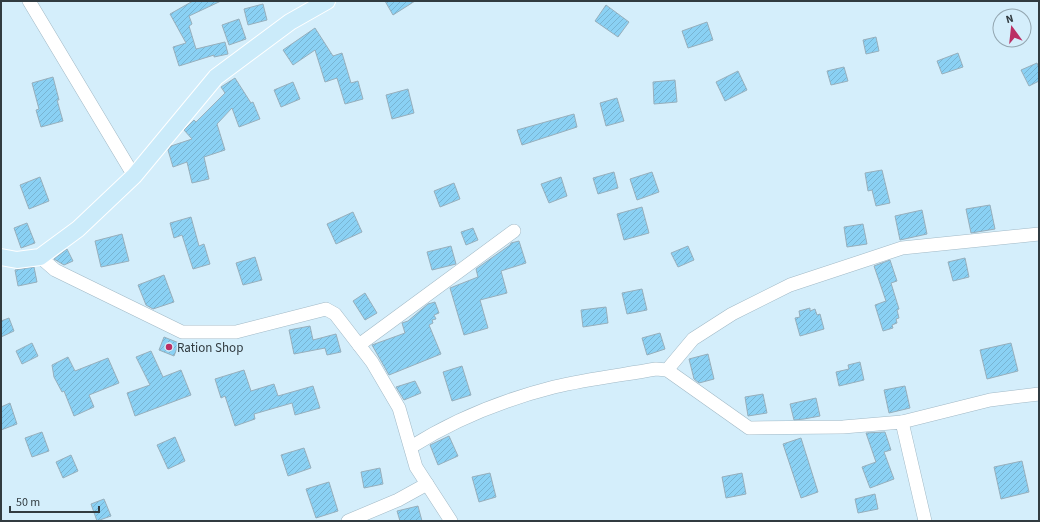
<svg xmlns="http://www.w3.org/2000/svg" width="1040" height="522" viewBox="0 0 1040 522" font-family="'Source Sans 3',sans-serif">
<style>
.building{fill:url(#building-hatch);stroke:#97afbc}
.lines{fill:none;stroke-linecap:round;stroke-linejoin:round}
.minor-casing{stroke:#a1b9c6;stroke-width:14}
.major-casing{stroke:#fff;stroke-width:18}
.minor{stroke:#fff;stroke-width:13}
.major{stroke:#cbebfa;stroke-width:16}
.poi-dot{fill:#bb2f64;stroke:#d4eefb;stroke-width:1.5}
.labels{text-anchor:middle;stroke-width:3;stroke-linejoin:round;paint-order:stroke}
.poi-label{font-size:13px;fill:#313b40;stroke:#d4eefb;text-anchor:start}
</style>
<defs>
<pattern id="building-hatch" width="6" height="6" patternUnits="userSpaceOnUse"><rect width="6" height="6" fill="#8ad1f4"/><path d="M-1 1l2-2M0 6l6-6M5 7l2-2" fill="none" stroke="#78b4d2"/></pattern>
</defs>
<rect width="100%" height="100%" fill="#d4eefb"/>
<g class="building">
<path d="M193,1H221L189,16L192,24L189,26L196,49L225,42L228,54L214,57V55L179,66L173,47L186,43L170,14Z"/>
<path d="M385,1H415L393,15Z"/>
<path d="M263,4L267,20L248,25L244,9Z"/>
<path d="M606,5L629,22L618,37L595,21Z"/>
<path d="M239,19L246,39L229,45L222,25Z"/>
<path d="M707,22L713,40L688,48L682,31Z"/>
<path d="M315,28L333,56L342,53L351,83L358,81L363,99L345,104L337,78L325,82L315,50L293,65L283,50Z"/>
<path d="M876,37L879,51L866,54L863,40Z"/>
<path d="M958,53L963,67L942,74L937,61Z"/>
<path d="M1037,63L1039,68V81L1029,86L1021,70Z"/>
<path d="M844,67L848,81L831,85L827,71Z"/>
<path d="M738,71L747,90L725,101L716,82Z"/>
<path d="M53,77L59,100H57L63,121L41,127L36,110L39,109L32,83Z"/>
<path d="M235,78L251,103L253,102L260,119L239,127L232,108L217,124L225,150L204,157L209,179L192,183L187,162L173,167L168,150L171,146L192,139L184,130L194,120L196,122L225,93L221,87Z"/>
<path d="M675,80L677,102L654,104L653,82Z"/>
<path d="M293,82L300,99L281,107L274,90Z"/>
<path d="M408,89L414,113L392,119L386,95Z"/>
<path d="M617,98L624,121L606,126L600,103Z"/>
<path d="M574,114L577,127L522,145L517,130Z"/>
<path d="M882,170L890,203L876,206L872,190L868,191L865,173Z"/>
<path d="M614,172L618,188L598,194L593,178Z"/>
<path d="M652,172L659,192L637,200L630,179Z"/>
<path d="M40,177L49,201L29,209L20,185Z"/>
<path d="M561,177L567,196L549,203L541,184Z"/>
<path d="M454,183L460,199L440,207L434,191Z"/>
<path d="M990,205L995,229L971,233L966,209Z"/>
<path d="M642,207L649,233L624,240L617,214Z"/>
<path d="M922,210L927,234L900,240L895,216Z"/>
<path d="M353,212L362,232L336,244L327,224Z"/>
<path d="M191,217L199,246L204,244L210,264L193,269L182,235L174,238L170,223Z"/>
<path d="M27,223L35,243L21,248L14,228Z"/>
<path d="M863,224L867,244L847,247L844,227Z"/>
<path d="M473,228L478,240L466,245L461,232Z"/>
<path d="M122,234L129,261L101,267L95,241Z"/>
<path d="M519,241L526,263L501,271L507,293L480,300L488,328L464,335L450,288L478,277L476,269L510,245L511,243Z"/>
<path d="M451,246L456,264L432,270L427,252Z"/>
<path d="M688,246L694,260L678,267L671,253Z"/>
<path d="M67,249L73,261L64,265L54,259Z"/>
<path d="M255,257L262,280L243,285L236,263Z"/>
<path d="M965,258L969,277L953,281L948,262Z"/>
<path d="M890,260L897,281L891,283L899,309L897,310L899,318L896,319L897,323L892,325L893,328L883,331L875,305L886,301L874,266Z"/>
<path d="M34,267L37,282L18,286L15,270Z"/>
<path d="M164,275L174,302L153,309L146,305L138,285Z"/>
<path d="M642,289L647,310L627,314L622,293Z"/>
<path d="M365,293L377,313L365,320L353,301Z"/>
<path d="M435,302L439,313L434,315L436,319L432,320L433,323L429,325L441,354L389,375L372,345L405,333L402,323L408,321L428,304Z"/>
<path d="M606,307L608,323L583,327L581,310Z"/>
<path d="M810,308V311L815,309L817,315L820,314L824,329L800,336L795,318L800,317L799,311Z"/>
<path d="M9,318L14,331L1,337V321Z"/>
<path d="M310,326L313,340L336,334L341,352L327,355L325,348L294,354L289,330Z"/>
<path d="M660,333L665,349L647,355L642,338Z"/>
<path d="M164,337L179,343L174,356L159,350Z"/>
<path d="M32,343L38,356L22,364L16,351Z"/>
<path d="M1011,343L1018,371L987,379L980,350Z"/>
<path d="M151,351L163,377L181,370L191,395L135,416L127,393L150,385L136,357Z"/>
<path d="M708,354L714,379L699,383L694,379L689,359Z"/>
<path d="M68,357L75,371L108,358L119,383L89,395L94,407L74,416L64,391L62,392L54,377L52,365Z"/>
<path d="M860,362L864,380L839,386L836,372L849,369L848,365Z"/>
<path d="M462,366L471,395L452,401L443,372Z"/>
<path d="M244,370L251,391L274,384L278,396L313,386L320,408L295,415L292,403L254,414L255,419L235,426L225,396L221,398L215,379Z"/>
<path d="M415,381L421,393L404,400L396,387Z"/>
<path d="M905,386L910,408L889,413L884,390Z"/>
<path d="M763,394L767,413L748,416L745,397Z"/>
<path d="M816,398L820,416L804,419L794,420L790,404Z"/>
<path d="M10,403L17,424L1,430V407Z"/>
<path d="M42,432L49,451L32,457L25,438Z"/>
<path d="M885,432L891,450L884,452L894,479L870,488L862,467L876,462L866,433Z"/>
<path d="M449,436L458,456L438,465L430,445Z"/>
<path d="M175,437L185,461L168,469L157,445Z"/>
<path d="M801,438L818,492L801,498L783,444Z"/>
<path d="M304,448L311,468L288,476L281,455Z"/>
<path d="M71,455L78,471L63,478L56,462Z"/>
<path d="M1022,461L1029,492L1001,499L994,467Z"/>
<path d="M380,468L383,484L364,488L361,472Z"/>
<path d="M490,473L496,497L479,502L472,477Z"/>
<path d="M742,473L746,494L726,498L722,477Z"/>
<path d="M329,482L338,511L316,518L306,489Z"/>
<path d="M875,494L878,509L858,513L855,499Z"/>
<path d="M104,499L111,516L97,521L91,504Z"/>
<path d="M418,506L422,521H400L397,511Z"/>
</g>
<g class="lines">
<defs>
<g id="minor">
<path d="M29,1L134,176"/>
<path d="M40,257L55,270L182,332H236L326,309L335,314L372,362L399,408L416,467L451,521"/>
<path d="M359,345L514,231"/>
<path d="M667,370L693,339L732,314L790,285L902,248L1039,234"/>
<path d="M902,422L990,400L1039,394"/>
<path d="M411,447C455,419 503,400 554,387C587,379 622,375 656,369L667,370L749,428L843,427L902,422L925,521"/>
<path d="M348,521L398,500L427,484"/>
</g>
<path id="major" d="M1,257L17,260L40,257L78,229L134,176L216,77L290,22L327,1"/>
</defs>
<use href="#minor" class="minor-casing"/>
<use href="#major" class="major-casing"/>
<use href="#minor" class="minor"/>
<use href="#major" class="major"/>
</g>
<circle class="poi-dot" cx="169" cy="347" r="4"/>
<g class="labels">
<g class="poi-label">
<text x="177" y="352">Ration Shop</text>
</g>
</g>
<rect width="1040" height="522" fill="none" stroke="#313b40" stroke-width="4"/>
<g transform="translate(1012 28) rotate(345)"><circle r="19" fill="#d4eefb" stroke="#93a6b0"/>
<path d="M0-3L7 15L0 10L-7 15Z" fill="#bb2f64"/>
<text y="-6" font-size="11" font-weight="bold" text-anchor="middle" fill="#313b40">N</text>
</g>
<path d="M10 506v6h89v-6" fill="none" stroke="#313b40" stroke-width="2"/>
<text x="16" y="506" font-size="12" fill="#313b40" stroke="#d4eefb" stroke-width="3" paint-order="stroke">50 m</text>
</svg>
